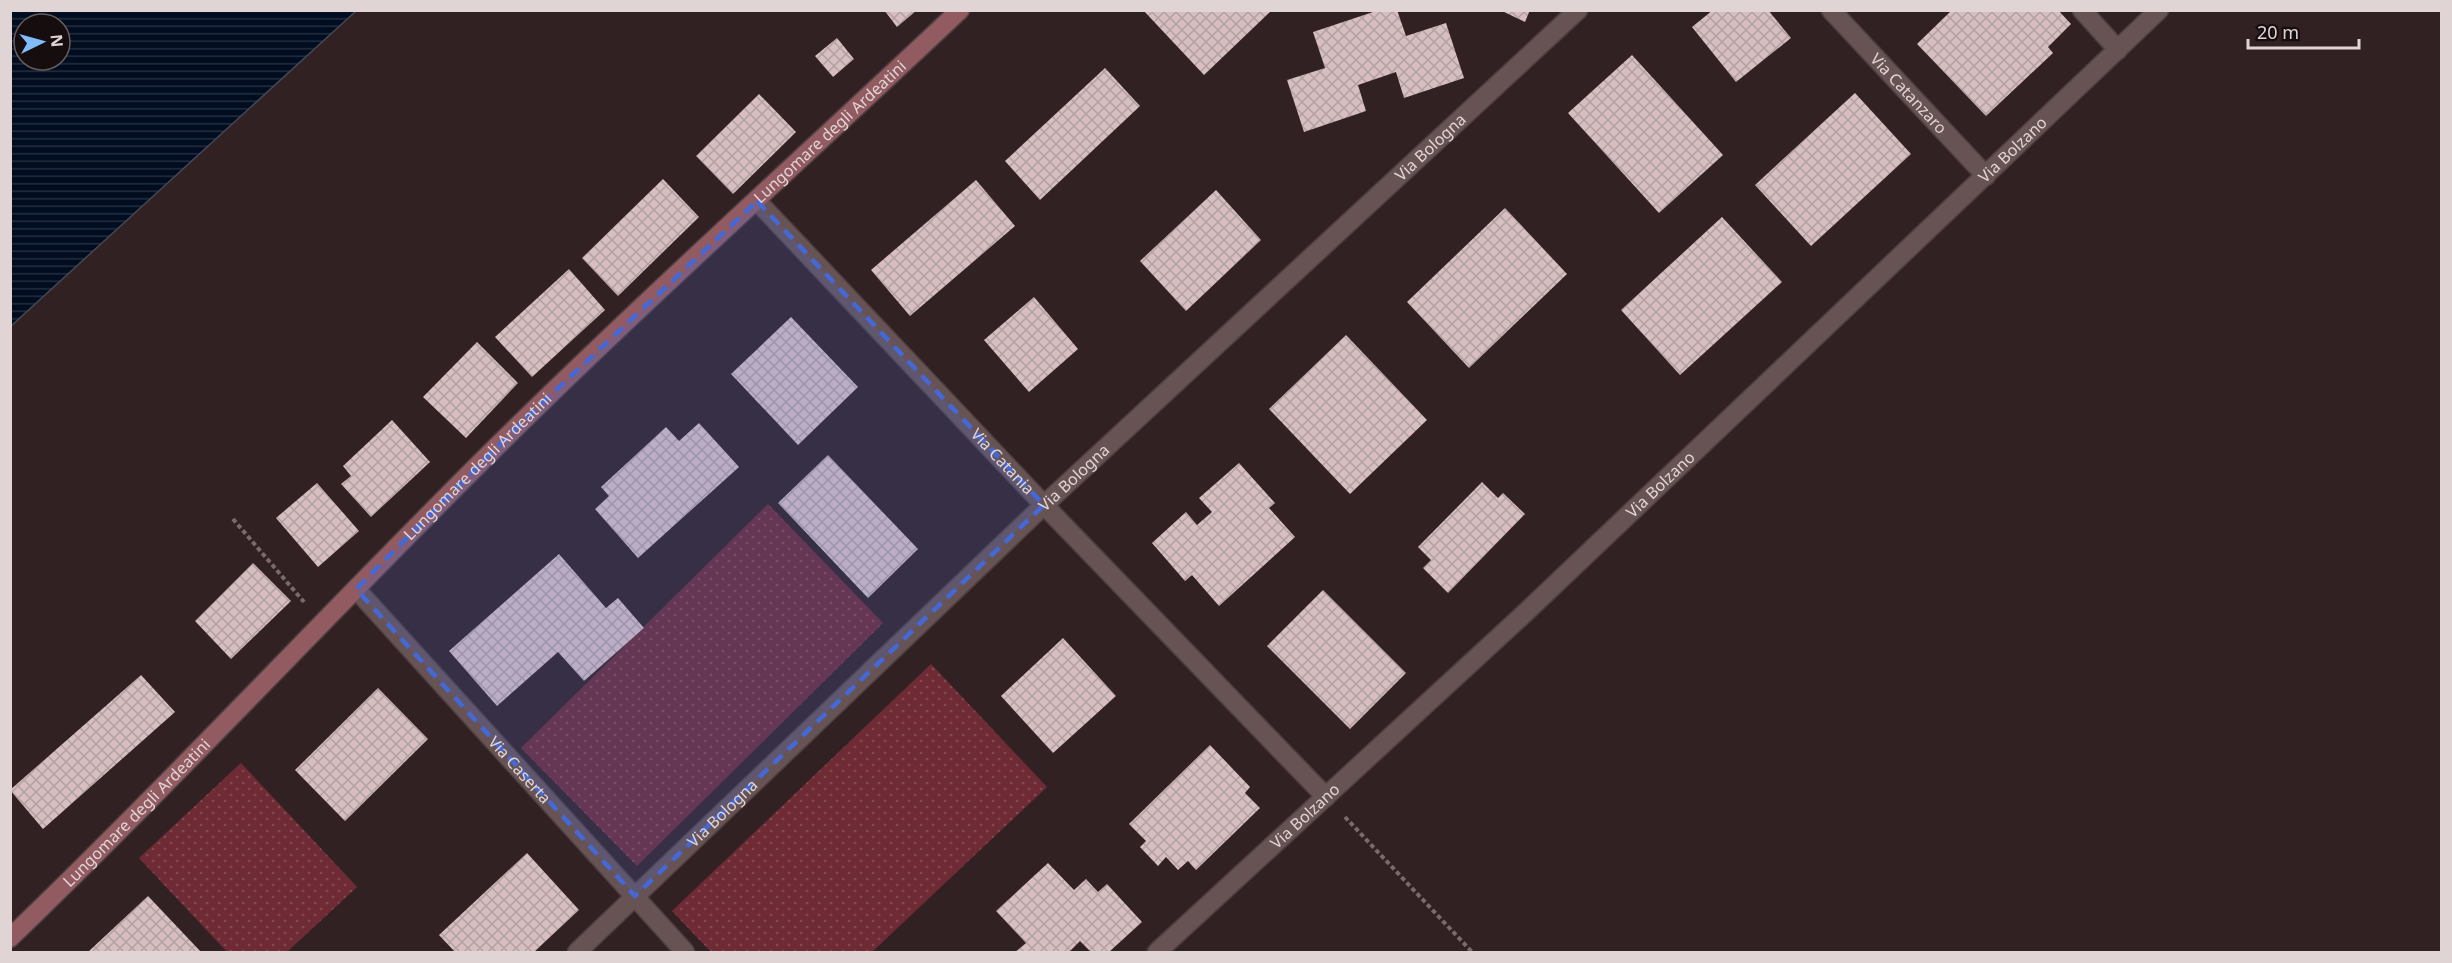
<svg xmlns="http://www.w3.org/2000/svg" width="2452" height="963" viewBox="0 0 2452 963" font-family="'Noto Sans',sans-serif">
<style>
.grass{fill:url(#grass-dots)}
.water{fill:url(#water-rules);stroke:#434855;stroke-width:1.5;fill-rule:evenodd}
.building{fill:url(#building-cross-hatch)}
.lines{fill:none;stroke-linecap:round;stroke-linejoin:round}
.street-casing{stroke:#4d3f40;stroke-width:21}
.secondary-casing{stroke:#4d3f40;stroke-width:21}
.path{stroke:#796a6b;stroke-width:4;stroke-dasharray:4.5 3;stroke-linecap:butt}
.street{stroke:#675354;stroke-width:18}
.secondary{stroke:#925b62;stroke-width:18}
.marked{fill:#4469d7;fill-opacity:0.2;stroke:#4469d7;stroke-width:4.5;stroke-dasharray:12 8;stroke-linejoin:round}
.labels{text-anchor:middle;stroke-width:6;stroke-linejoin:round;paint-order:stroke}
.street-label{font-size:16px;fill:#e0d4d4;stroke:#150d0e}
</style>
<defs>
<pattern id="grass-dots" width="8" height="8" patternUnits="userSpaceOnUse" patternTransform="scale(1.5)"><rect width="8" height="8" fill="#6f2b35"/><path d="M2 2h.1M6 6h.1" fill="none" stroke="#834951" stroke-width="1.8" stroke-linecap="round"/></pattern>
<pattern id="water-rules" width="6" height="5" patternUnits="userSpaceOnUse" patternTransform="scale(1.5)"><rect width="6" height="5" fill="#000c1f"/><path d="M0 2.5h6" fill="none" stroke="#252e3f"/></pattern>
<pattern id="building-cross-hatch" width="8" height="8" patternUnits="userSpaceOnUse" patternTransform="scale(1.5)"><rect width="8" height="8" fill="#d7bfc1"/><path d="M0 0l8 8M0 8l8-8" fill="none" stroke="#b29fa1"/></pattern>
</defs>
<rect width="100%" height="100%" fill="#322122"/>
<g class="grass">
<path d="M768,504L883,623L637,866L521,748Z"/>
<path d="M931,664L1047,787L872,952H711L672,911Z"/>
<path d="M241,763L357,887L287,952H227L139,858Z"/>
</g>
<path class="water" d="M11,10H356V11L11,326ZM24,24H60V60H24Z"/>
<g class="building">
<path d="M884,10H917L897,27Z"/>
<path d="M1143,10H1272L1204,75Z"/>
<path d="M1379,10H1397L1406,36L1446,23L1464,78L1404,98L1396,72L1358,85L1366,111L1304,132L1287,80L1325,68L1313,32Z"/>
<path d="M1500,10H1530L1525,22Z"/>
<path d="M1713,10H1768L1791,38L1736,82L1692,27Z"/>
<path d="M1952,10H2058L2071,24L2048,47L2053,53L1986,116L1917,44Z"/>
<path d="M837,38L854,59L833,77L815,56Z"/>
<path d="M1632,55L1723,155L1659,213L1568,113Z"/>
<path d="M1105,68L1140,106L1040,200L1005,161Z"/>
<path d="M1855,93L1911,154L1811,246L1755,185Z"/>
<path d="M759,94L796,132L733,194L696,156Z"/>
<path d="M663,179L699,217L618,296L582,258Z"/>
<path d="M976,180L1015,226L910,316L871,270Z"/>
<path d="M1216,190L1261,240L1186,311L1140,261Z"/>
<path d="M1505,208L1567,274L1469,368L1407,302Z"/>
<path d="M1722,217L1782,282L1680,375L1621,310Z"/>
<path d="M569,269L605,310L532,377L495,337Z"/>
<path d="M1034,297L1078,349L1029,392L984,340Z"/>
<path d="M791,317L858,387L798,445L731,374Z"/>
<path d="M1346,335L1427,420L1350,494L1269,409Z"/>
<path d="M477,342L518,383L466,438L423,397Z"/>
<path d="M392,420L430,462L371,517L341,484L351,476L343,466Z"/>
<path d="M699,423L739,467L638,558L595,509L609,496L601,487L666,427L679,441Z"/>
<path d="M828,455L918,549L868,598L778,503Z"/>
<path d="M1239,463L1275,503L1269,508L1295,537L1219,606L1192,575L1185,581L1152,543L1186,512L1197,525L1212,512L1199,498Z"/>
<path d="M1482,482L1498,498L1503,493L1525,514L1448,593L1423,568L1431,560L1418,547Z"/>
<path d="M317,483L359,531L318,567L276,518Z"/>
<path d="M559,554L606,608L618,598L644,628L584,681L558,652L497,706L449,651Z"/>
<path d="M253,563L291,601L231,659L195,621Z"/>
<path d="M1323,590L1406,673L1350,729L1267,646Z"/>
<path d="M1063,638L1116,696L1053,753L1001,696Z"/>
<path d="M141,675L175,712L43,829L10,790Z"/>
<path d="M378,688L428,739L345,821L295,770Z"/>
<path d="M1210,745L1250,787L1245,793L1260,808L1196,870L1188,861L1178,870L1166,857L1158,866L1140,847L1146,841L1129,824Z"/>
<path d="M527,853L579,910L534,952H455L439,935Z"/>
<path d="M1048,863L1074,890L1086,879L1098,892L1107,884L1142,922L1109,952H1091L1080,941L1069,952H1015L1026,943L996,911Z"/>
<path d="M148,896L201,952H88Z"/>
</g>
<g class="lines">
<defs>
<g id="street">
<path id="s1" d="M1831,10L1986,176"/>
<path d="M2082,10L2118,50"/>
<path id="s2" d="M757,201L1044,505L1326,797"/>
<path id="s3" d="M356,589L685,952"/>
<path id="s4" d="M577,952L1044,505L1578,10"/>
<path id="s5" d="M1157,952L1525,613L2159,10"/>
</g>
<g id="secondary">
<path id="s6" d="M10,938C172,782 325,617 484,459C639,305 801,160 960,10"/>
</g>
</defs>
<use href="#street" class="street-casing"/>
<use href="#secondary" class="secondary-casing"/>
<g class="path">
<path d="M233,519L304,602"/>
<path d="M1345,817L1472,952"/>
</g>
<use href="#street" class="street"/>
<use href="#secondary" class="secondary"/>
</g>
<path class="marked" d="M757,201L1044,505L635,896L356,589L520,424Z"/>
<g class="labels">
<g class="street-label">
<text dy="6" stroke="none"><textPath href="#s1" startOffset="114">Via Catanzaro</textPath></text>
<text dy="6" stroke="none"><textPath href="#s6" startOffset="1150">Lungomare degli Ardeatini</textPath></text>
<text dy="6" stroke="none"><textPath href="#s4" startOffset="1173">Via Bologna</textPath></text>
<text dy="6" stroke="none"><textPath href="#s5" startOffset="1173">Via Bolzano</textPath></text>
<text dy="6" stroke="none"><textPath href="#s2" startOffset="358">Via Catania</textPath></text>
<text dy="6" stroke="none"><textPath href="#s6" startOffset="664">Lungomare degli Ardeatini</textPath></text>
<text dy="6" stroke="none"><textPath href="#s4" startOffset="687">Via Bologna</textPath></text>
<text dy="6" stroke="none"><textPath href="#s5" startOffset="687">Via Bolzano</textPath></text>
<text dy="6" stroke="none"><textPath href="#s3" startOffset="244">Via Caserta</textPath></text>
<text dy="6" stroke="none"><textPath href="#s6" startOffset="178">Lungomare degli Ardeatini</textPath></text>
<text dy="6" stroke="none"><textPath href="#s4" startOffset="201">Via Bologna</textPath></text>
<text dy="6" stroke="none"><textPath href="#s5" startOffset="201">Via Bolzano</textPath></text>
</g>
</g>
<rect width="2452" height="963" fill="none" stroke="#e0d4d4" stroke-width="24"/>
<g transform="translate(42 42) rotate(85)"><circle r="28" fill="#150d0e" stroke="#665d5d" stroke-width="1.5"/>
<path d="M0-4.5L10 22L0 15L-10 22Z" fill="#81bcfa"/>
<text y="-9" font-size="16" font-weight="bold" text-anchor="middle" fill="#e0d4d4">N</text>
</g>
<path d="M2248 39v9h111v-9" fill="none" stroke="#e0d4d4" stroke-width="3"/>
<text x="2257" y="39" font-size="18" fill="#e0d4d4" stroke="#150d0e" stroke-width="4.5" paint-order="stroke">20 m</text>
</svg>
